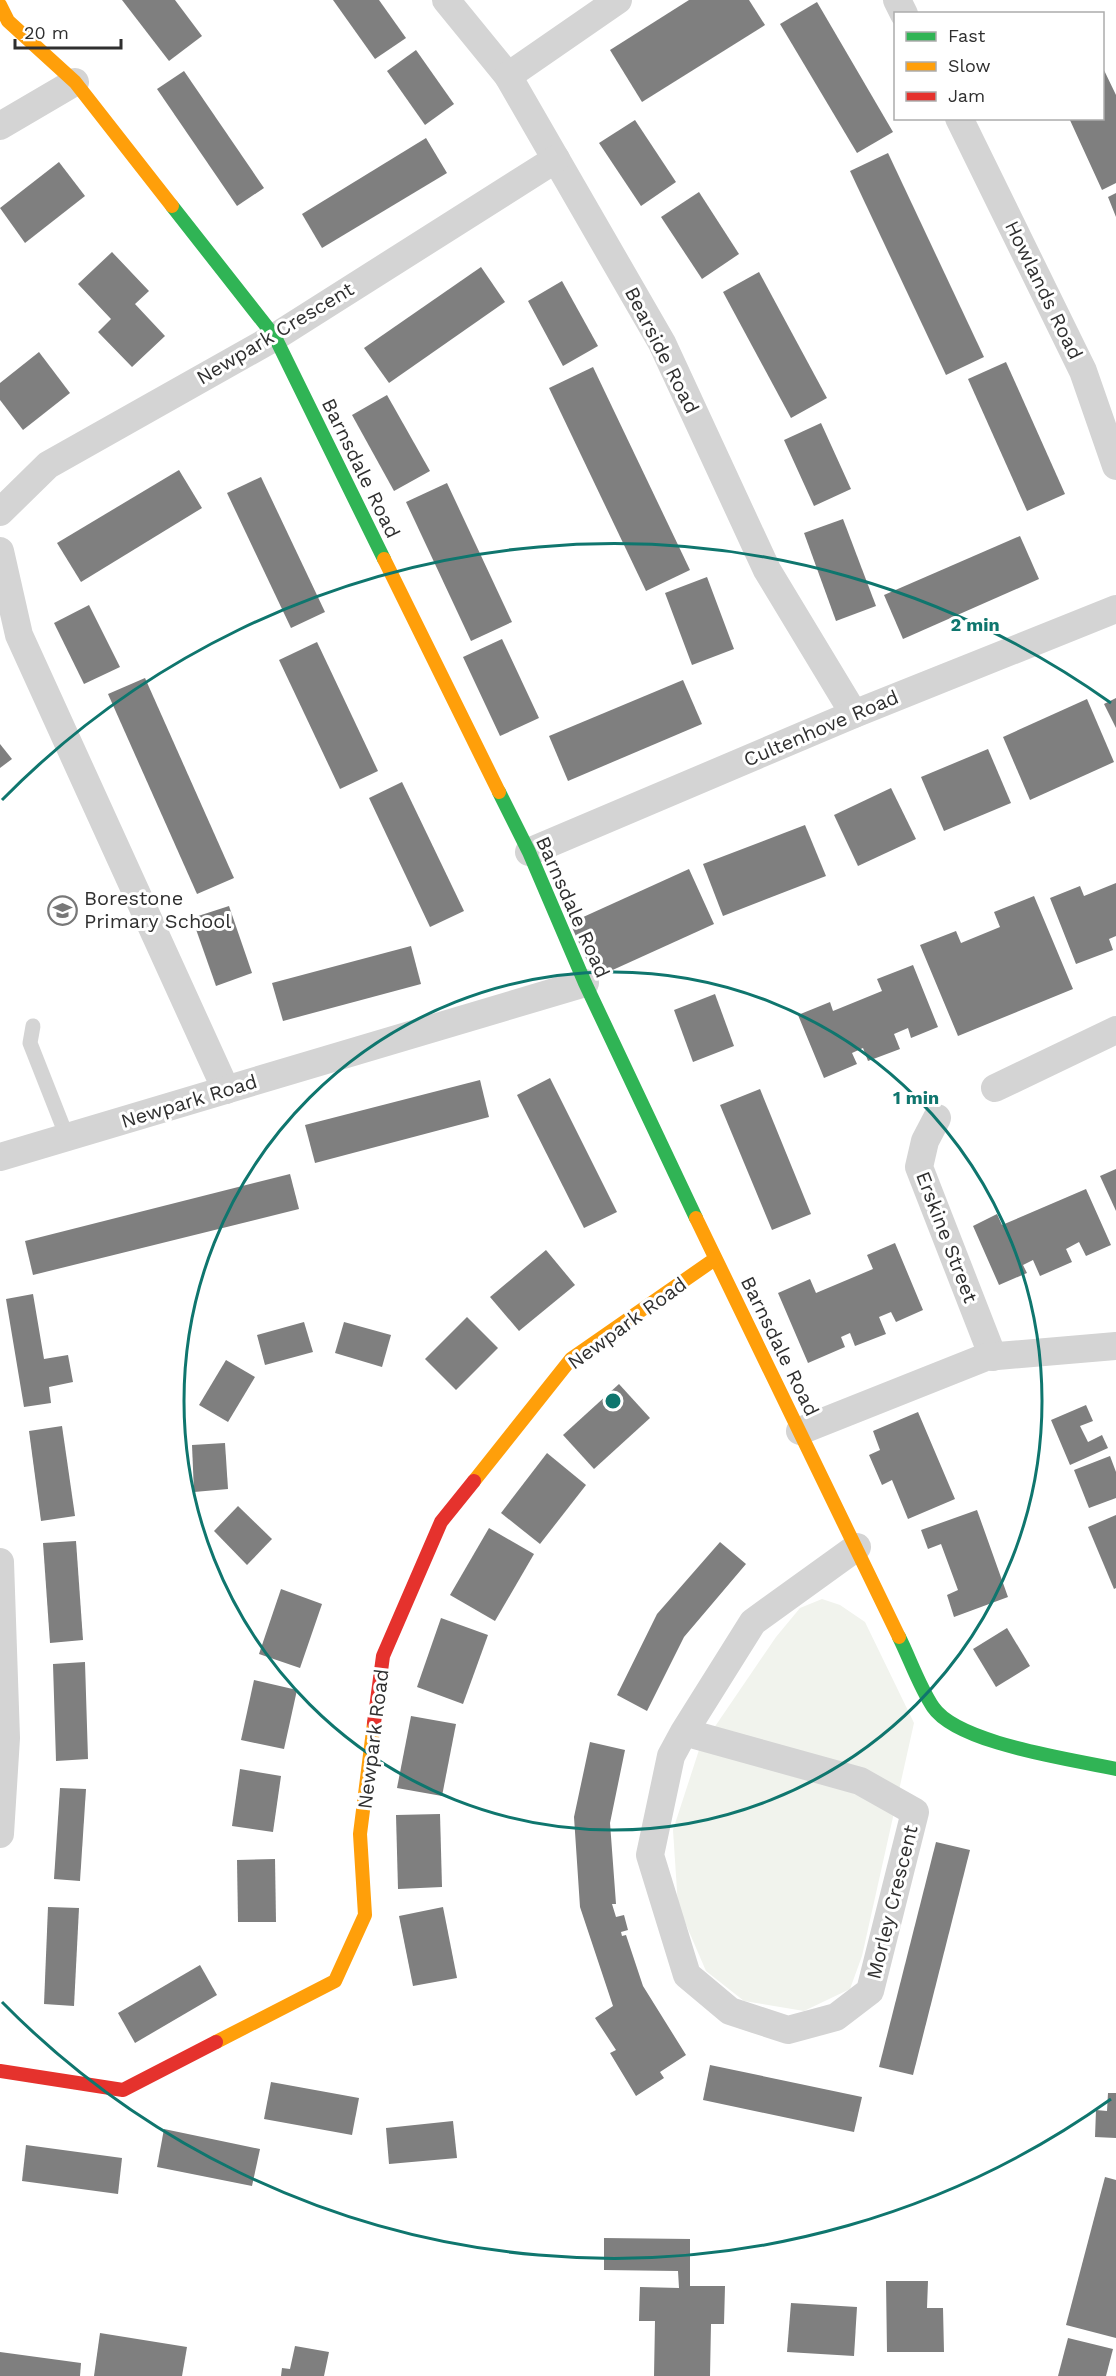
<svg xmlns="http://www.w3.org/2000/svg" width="1116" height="2376" viewBox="0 0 1116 2376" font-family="'Work Sans',sans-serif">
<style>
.green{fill:#f1f3ed}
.building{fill:#7f7f7f}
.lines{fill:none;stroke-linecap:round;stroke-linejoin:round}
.lane{stroke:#d4d4d4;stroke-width:15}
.street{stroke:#d4d4d4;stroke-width:28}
.fast{stroke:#30b455;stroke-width:14}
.slow{stroke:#ff9f0a;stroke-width:14}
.jam{stroke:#e5322d;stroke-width:14}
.ring{fill:none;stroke:#0f766e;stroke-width:3}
.labels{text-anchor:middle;stroke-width:6;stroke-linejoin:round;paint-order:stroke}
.street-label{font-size:20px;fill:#2f2f2f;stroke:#fff}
.poi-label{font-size:20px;fill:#2f2f2f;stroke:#fff;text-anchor:start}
.centre{fill:#0f766e;stroke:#fff;stroke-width:3}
.ring-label{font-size:18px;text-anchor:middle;font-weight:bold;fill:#0f766e;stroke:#fff;stroke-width:6;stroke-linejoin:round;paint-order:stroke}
</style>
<rect width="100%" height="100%" fill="#fff"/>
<path class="green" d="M822,1599L840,1605L865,1622L914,1723L862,1956L850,1989L804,2011L744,2001L706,1971L678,1906L673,1830L699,1750L776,1637L800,1608Z"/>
<g class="building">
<path d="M122,0H175L202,36L169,61Z"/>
<path d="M333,0H379L406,38L375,59Z"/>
<path d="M689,0H749L765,25L642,102L610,50Z"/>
<path d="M817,2L893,132L857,153L780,24Z"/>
<path d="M416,50L454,104L425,125L387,71Z"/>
<path d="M1102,66L1116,95V183L1102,190L1069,118H1102Z"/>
<path d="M184,71L264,188L237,206L157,89Z"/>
<path d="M635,120L676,182L641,206L599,143Z"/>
<path d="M426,138L447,173L322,248L302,214Z"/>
<path d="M888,153L984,357L946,375L850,171Z"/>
<path d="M59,162L85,196L25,243L0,208Z"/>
<path d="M699,192L739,254L702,279L661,217Z"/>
<path d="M1116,193V217L1108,197Z"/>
<path d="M112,252L149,291L135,304L165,336L132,367L98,332L111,319L78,284Z"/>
<path d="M481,267L505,302L389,383L364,348Z"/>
<path d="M759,272L827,398L791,418L723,292Z"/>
<path d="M562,281L598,346L563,366L528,301Z"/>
<path d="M39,352L70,393L23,430L0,400V383Z"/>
<path d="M1006,362L1065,494L1027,511L968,379Z"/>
<path d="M593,367L690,570L646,591L549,388Z"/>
<path d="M387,395L430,471L394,491L352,415Z"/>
<path d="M821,423L851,489L814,506L784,440Z"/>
<path d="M179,470L202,508L81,582L57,543Z"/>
<path d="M261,477L325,612L291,628L227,493Z"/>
<path d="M447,483L512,622L471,641L406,502Z"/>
<path d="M843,519L876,606L836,621L804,533Z"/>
<path d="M1020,536L1039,579L903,639L884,595Z"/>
<path d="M707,577L734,649L692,665L665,593Z"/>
<path d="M89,605L120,667L84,684L54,623Z"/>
<path d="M502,639L539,718L500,736L463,657Z"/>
<path d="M317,642L378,771L340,789L279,660Z"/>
<path d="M145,678L234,878L197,894L108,694Z"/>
<path d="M683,680L702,724L568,781L549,736Z"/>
<path d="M1116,698V728L1104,704Z"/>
<path d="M1087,699L1114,762L1030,800L1003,737Z"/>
<path d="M0,744L12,759L0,768Z"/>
<path d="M988,749L1011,803L944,831L921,777Z"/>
<path d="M402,782L464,911L430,927L369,798Z"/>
<path d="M891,788L916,839L858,866L834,815Z"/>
<path d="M805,825L826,876L723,916L703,864Z"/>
<path d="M689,869L714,924L595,978L570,923Z"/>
<path d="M1116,883V936L1109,939L1113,950L1076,964L1050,898L1080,886L1084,896Z"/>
<path d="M1034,896L1073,989L958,1036L920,945L956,931L961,943L1000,927L994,912Z"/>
<path d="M229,906L252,973L216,986L192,918Z"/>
<path d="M411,946L421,984L283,1021L272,983Z"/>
<path d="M913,965L938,1027L911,1038L908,1028L894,1034L900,1049L868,1061L863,1048L852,1053L857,1064L824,1078L798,1015L830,1002L833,1011L882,991L877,979Z"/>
<path d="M715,994L734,1046L693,1062L674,1010Z"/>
<path d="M550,1078L617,1212L584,1228L517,1095Z"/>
<path d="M480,1080L489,1117L315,1163L305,1125Z"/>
<path d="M760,1089L811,1214L772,1230L720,1105Z"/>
<path d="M1116,1169V1211L1100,1176Z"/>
<path d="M290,1174L299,1209L33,1275L25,1241Z"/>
<path d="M1086,1189L1111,1245L1086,1256L1079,1242L1066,1249L1072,1262L1040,1276L1033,1260L1023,1265L1027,1273L999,1285L973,1226L997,1214L1002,1225Z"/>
<path d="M895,1243L923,1310L896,1322L891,1312L879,1317L886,1334L855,1346L850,1333L841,1337L845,1347L808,1363L778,1293L810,1279L816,1293L873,1269L867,1255Z"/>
<path d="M546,1250L575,1285L519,1331L490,1297Z"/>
<path d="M33,1294L44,1359L68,1355L73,1382L49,1387L51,1403L24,1407L6,1299Z"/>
<path d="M467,1317L498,1348L456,1390L425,1359Z"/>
<path d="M304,1322L313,1352L265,1365L257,1335Z"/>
<path d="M344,1322L391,1335L382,1367L335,1353Z"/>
<path d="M226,1360L255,1377L228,1422L199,1405Z"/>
<path d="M619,1384L650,1418L594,1469L563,1435Z"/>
<path d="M1086,1405L1093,1421L1080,1426L1088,1442L1102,1435L1108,1448L1070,1465L1051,1420Z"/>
<path d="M918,1412L955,1499L908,1519L892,1480L882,1485L869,1455L880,1450L873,1431Z"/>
<path d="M62,1426L75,1516L41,1521L29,1431Z"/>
<path d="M225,1443L228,1489L194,1492L192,1445Z"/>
<path d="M547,1453L586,1485L540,1544L501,1513Z"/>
<path d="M1110,1456L1116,1472V1498L1089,1508L1074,1470Z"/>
<path d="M238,1506L272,1539L247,1565L214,1531Z"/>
<path d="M977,1510L1008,1597L954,1617L947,1595L958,1590L941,1544L928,1549L921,1530Z"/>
<path d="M1116,1515V1588L1114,1589L1088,1527Z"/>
<path d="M489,1528L534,1554L495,1621L450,1595Z"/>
<path d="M76,1541L83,1640L50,1643L43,1543Z"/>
<path d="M720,1542L746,1564L684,1637L647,1711L617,1695L657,1614Z"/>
<path d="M281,1589L322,1604L300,1668L259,1654Z"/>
<path d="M441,1618L488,1635L463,1704L417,1687Z"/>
<path d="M1007,1628L1030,1666L996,1687L973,1649Z"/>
<path d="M85,1662L88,1759L56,1761L53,1664Z"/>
<path d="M254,1680L297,1690L284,1749L241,1740Z"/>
<path d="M411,1716L456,1724L442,1796L397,1788Z"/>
<path d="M590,1742L625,1750L610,1823L616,1904H612L616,1917L624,1915L628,1930L621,1932L622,1936L626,1935L643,1986L686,2055L660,2072L664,2078L636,2096L610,2053L616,2050L595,2018L613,2006L580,1907L574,1817Z"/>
<path d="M240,1769L281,1776L273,1832L232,1826Z"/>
<path d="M60,1788L86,1789L80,1881L54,1879Z"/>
<path d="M440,1814L442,1887L398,1889L396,1815Z"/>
<path d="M936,1842L970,1850L913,2075L879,2067Z"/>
<path d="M275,1859L276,1922H238L237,1860Z"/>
<path d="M48,1907L79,1908L74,2006L44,2004Z"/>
<path d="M443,1907L457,1978L413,1986L399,1916Z"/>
<path d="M200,1965L217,1995L135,2043L118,2013Z"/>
<path d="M710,2065L862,2097L854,2132L703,2100Z"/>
<path d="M271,2082L359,2098L352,2135L264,2119Z"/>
<path d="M1108,2093H1116V2138L1095,2137L1096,2110L1107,2111Z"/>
<path d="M453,2121L457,2158L389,2164L386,2128Z"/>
<path d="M164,2129L260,2149L252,2186L157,2167Z"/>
<path d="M26,2145L122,2158L118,2194L22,2181Z"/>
<path d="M1105,2177L1116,2180V2338L1066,2325Z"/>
<path d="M604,2238L690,2239V2286H725L724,2324H711L710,2376H654L655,2321H639L640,2287L679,2288L678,2271L604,2270Z"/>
<path d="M886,2281H928L927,2308H943L944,2352H887Z"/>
<path d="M791,2303L857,2307L854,2356L787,2352Z"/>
<path d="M100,2333L187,2347L182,2376H94Z"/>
<path d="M1068,2338L1113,2349L1106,2376H1058Z"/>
<path d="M295,2346L329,2352L324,2376H281L282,2368L290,2369Z"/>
<path d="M0,2352L81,2363L80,2376H0Z"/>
</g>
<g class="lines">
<path class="lane" d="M33,1026L30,1043L67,1137"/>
<g class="street">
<path d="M446,0L508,76L662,343L767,570L854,714"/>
<path d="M897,0L904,14"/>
<path d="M508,76L618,0"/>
<path d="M959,118L1083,371L1116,466"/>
<path d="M0,126L75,82"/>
<path d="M0,512L48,465L275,337L556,159"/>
<path d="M0,551L19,635L226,1090"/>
<path d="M529,852L854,714L1116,609"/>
<path d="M995,1088L1116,1030"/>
<path d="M937,1118L925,1141L919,1167L993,1357"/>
<path d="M0,1157L585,983"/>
<path d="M800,1431L986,1357L1116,1346"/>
<path d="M0,1562L6,1738L0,1834"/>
<path d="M684,1732L860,1781L915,1812L870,1991L836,2017L788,2030L730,2011L687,1975L650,1855L671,1756L684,1732L753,1622L857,1547"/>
</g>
<g class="fast">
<path d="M172,206L275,337L384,559"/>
<path d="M499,792L529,852L585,983L696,1218"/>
<path d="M899,1637C910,1659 919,1686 933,1707C958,1744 1072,1759 1116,1769"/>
</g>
<g class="slow">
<path d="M0,5L8,21L75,82L172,206"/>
<path d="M384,559L499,792"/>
<path d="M696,1218L899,1637"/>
<path d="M474,1481L571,1359L715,1259"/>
<path d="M216,2042L335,1981L365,1915L360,1834L374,1723"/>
</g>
<g class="jam">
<path d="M374,1723L383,1656L441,1522L474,1481"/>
<path d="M0,2071L123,2090L216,2042"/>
</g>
</g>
<g class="ring">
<circle cx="613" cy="1401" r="429"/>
<path d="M1111 2099A857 857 0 0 1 2 2002M2 800A857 857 0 0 1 1111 703"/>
</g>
<defs>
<symbol id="school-ring" viewBox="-11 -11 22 22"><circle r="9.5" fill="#fff" stroke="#787878" stroke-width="1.5"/><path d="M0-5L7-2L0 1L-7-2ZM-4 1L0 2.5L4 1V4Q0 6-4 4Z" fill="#787878"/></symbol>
</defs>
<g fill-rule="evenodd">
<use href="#school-ring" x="46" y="894" width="33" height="33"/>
</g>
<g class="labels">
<g class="street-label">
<text transform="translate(1044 290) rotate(64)" y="7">Howlands Road</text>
<text transform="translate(275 333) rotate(-31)" y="7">Newpark Crescent</text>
<text transform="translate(662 350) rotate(63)" y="7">Bearside Road</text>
<text transform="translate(361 468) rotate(64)" y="7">Barnsdale Road</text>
<text transform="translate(821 728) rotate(-23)" y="7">Cultenhove Road</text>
<text transform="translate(573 907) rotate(66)" y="7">Barnsdale Road</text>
<text transform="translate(189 1101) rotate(-17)" y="7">Newpark Road</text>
<text transform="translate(947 1237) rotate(69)" y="7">Erskine Street</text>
<text transform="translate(627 1323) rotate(-36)" y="7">Newpark Road</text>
<text transform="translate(780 1346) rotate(64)" y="7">Barnsdale Road</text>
<text transform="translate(373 1739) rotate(-83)" y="7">Newpark Road</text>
<text transform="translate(892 1902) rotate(-76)" y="7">Morley Crescent</text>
</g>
<g class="poi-label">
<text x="84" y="905">Borestone<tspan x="84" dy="23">Primary School</tspan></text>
</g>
</g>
<circle cx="613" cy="1401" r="9" class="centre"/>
<g class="ring-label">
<text x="975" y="631">2 min</text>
<text x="916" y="1104">1 min</text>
</g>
<rect x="894" y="12" width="210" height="108" fill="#ffffff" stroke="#acacac" stroke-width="1.5"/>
<rect x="906" y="32" width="30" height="9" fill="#30b455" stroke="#acacac" stroke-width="1.5"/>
<text x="948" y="42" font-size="18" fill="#2f2f2f">Fast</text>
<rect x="906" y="62" width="30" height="9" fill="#ff9f0a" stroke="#acacac" stroke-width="1.5"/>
<text x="948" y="72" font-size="18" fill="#2f2f2f">Slow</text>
<rect x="906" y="92" width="30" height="9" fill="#e5322d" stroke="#acacac" stroke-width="1.5"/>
<text x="948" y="102" font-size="18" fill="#2f2f2f">Jam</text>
<path d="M15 39v9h106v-9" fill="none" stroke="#2f2f2f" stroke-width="3"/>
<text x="24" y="39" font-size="18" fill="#2f2f2f" stroke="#ffffff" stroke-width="4.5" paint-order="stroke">20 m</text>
</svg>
